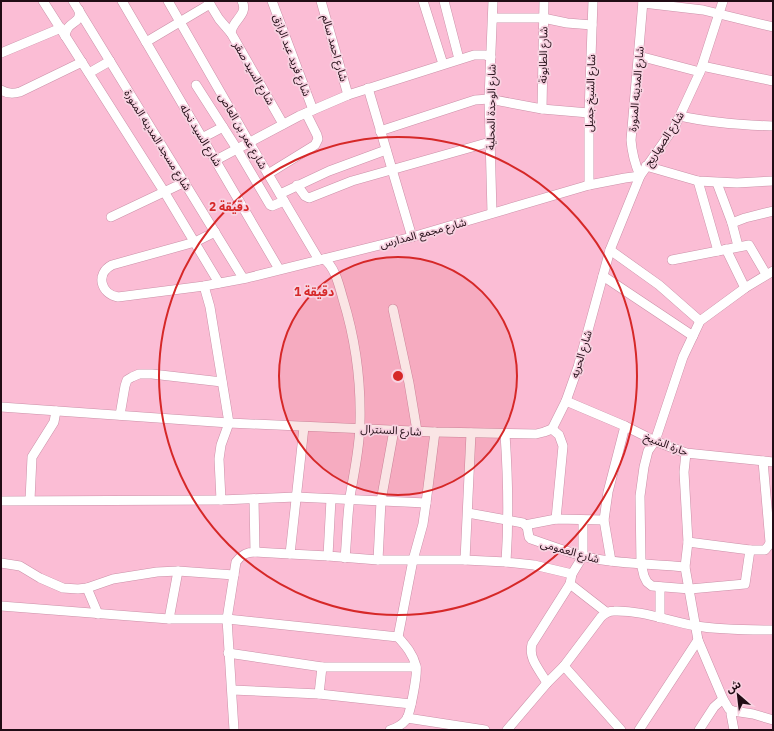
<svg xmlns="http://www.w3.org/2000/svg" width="774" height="731" viewBox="0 0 774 731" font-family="'IBM Plex Sans','Noto Sans Arabic',sans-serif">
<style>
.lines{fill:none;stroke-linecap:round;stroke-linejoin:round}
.street-casing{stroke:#cb90a8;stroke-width:10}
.street{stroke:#fff;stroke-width:9}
.ring{fill:none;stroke:#d62828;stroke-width:2}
.labels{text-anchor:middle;stroke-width:3.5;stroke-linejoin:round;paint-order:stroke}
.street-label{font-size:11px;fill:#210c15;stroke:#f8d2e1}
.centre{fill:#d62828;stroke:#f8d2e1;stroke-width:2}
.ring-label{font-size:12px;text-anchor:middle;font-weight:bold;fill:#d62828;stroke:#f8d2e1;stroke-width:3.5;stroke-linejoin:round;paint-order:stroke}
</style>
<rect width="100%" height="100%" fill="#fbbdd5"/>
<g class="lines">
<defs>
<g id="street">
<path d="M43,1L165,193L219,283"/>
<path d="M73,1L243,278"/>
<path d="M122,1L279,269"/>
<path d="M168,1L249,142L319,260"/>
<path d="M208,1L219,19L231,33"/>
<path d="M242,1C249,15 232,20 231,33L283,124"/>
<path d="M272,1L313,110"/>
<path d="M321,1L348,95"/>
<path d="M423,1L443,64"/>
<path d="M444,1L459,59"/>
<path d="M643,3L703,10L773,27"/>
<path d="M493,18H543L567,23L592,25"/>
<path d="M65,36C67,20 82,25 79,10"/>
<path d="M146,42L210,4"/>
<path d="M1,53L61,28"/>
<path d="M639,56L700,72"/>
<path d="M702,66L773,81"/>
<path d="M89,73L110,61"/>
<path d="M196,85L237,149L270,205L272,206L284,201"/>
<path d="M368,88L412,237"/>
<path d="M1,90C7,94 13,94 20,92L82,62"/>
<path d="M542,109L544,1"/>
<path d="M680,116C711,123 742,125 773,126"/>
<path d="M380,131L475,100L489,99L542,109L589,113"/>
<path d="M202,138L223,127"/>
<path d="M216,160L299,116L348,95L474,55H485L491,57"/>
<path d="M646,166L698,181L737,183L773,181"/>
<path d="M268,174L315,145L318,139L317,135L306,113"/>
<path d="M698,181L718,251"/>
<path d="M717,183L732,223L738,246"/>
<path d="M297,185L305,196L309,198L352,181L490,142"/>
<path d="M589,185V113L593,1"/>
<path d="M280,194L329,171L386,150"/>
<path d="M492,213L489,99L493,1"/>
<path d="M111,217L185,182"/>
<path d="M732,223L745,218L773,211"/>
<path d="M215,232L195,242L112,265C95,274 101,294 118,297L204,286L247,278L412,237L589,185L625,178L640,176C635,164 632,154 631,140L643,1"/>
<path d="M726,249L745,288"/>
<path d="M610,250L659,285L700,321"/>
<path d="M324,259C335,267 339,285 343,299C355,338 361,381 360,422C360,447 354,472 350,497C347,517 347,538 345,558"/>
<path d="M672,260L749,245L766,274"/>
<path d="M603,276L693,336"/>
<path d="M204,286L210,307L229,423L221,445L219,459L221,500L296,497L426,503"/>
<path d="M393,309L409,383L417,431"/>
<path d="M566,401L625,426L655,441L686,453L773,462"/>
<path d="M1,407L229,423L435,432L536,434L544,432L552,429"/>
<path d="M120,415L125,386L127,380L132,377L139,374H152L222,382"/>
<path d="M304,427L290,554L328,556"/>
<path d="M552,429L566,401L578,367L610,250L640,176L675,126L700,72L723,1"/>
<path d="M552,429L559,435L563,446L556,519"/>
<path d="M505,434C508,477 509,519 506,562L534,565L572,574"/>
<path d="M686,453L684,472L688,542L685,567L698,640L723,699L729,709L733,711L753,714L773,720"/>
<path d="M331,499L328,556L378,560H465L471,433"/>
<path d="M30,500L32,457L54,422L56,411"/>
<path d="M1,501L221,500"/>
<path d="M468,513L523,523L527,526L529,537L531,539C552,546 574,555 596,559C625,564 656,564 685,567"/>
<path d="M525,525L556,519L604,520"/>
<path d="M688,542L750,550H765L769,545L770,542L763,461"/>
<path d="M750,550L745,584L690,589L652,586L647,582L644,576L641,563L640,496L644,467L648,451L655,441L683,357L700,321L745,288L773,271"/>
<path d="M255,552L290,554"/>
<path d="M378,560L381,501L394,430"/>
<path d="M465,560L506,562"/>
<path d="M611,561L604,520L608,492L625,426"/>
<path d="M1,563L20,566L40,578L63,588L78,589L87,588L113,579L157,572L178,571L234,575"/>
<path d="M570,584L606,612"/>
<path d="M87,588L98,614"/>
<path d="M1,606L169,619L178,571"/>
<path d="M660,618V587"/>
<path d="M169,619H227L398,637L413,560L423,524L426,503L435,432"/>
<path d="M228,653L322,667H416"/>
<path d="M564,666L601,617C605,613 608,611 614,611C641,610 669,621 696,626C721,630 747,630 773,630"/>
<path d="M547,683C540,670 528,659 532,644L570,584L572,574L583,556V520"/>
<path d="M232,690L319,694L322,667"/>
<path d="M319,694L411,704"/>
<path d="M733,711L731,714L734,730"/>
<path d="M407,718L485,730"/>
<path d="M234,730L227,619L236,562C241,555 246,552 255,552L254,499"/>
<path d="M390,730C396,728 402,725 406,720C410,715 418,673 416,666C413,654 406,646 398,637"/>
<path d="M507,730L547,683L564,666L621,730"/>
<path d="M639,730L698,640"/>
<path d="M699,730L714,707L723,699"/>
</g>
</defs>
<use href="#street" class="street-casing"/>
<use href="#street" class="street"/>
</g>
<circle cx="398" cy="376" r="119" fill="#d62828" fill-opacity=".12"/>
<g class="ring">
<circle cx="398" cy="376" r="119"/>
<circle cx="398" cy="376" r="239"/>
</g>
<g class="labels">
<g class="street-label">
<text transform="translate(335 48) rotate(74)" y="4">شارع احمد سالم</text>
<text transform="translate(292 55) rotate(69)" y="4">شارع فريد عبد الرازق</text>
<text transform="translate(543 55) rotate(-89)" y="4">شارع الطابونة</text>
<text transform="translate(254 73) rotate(60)" y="4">شارع السيد صقر</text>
<text transform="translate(636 89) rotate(-85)" y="4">شارع المدينه المنورة</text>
<text transform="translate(590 93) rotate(-88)" y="4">شارع الشيخ جميل</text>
<text transform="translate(491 107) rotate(-89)" y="4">شارع الوحدة المحلية</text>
<text transform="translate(243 131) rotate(60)" y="4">شارع عمر بن العاص</text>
<text transform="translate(201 135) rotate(59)" y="4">شارع السيد نحله</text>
<text transform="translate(664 139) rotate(-57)" y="4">شارع الصهاريج</text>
<text transform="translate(158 140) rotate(58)" y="4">شارع مسجد المدينه المنورة</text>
<text transform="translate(423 233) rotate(-15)" y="4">شارع مجمع المدارس</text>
<text transform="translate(581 354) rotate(-73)" y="4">شارع الحريه</text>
<text transform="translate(391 430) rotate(3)" y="4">شارع السنترال</text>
<text transform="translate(666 444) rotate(21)" y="4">حارة الشيخ</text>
<text transform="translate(570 551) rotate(16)" y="4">شارع العمومى</text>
</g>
</g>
<circle cx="398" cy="376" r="6" class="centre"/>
<g class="ring-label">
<text x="229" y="211">2 دقيقة</text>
<text x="314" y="296">1 دقيقة</text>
</g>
<rect width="774" height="731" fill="none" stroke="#210c15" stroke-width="4"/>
<g transform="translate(738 695) rotate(332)" stroke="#f8d2e1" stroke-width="3" paint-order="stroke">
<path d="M0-3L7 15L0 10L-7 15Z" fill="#210c15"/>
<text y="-6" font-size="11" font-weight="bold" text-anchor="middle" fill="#210c15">ش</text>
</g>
</svg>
